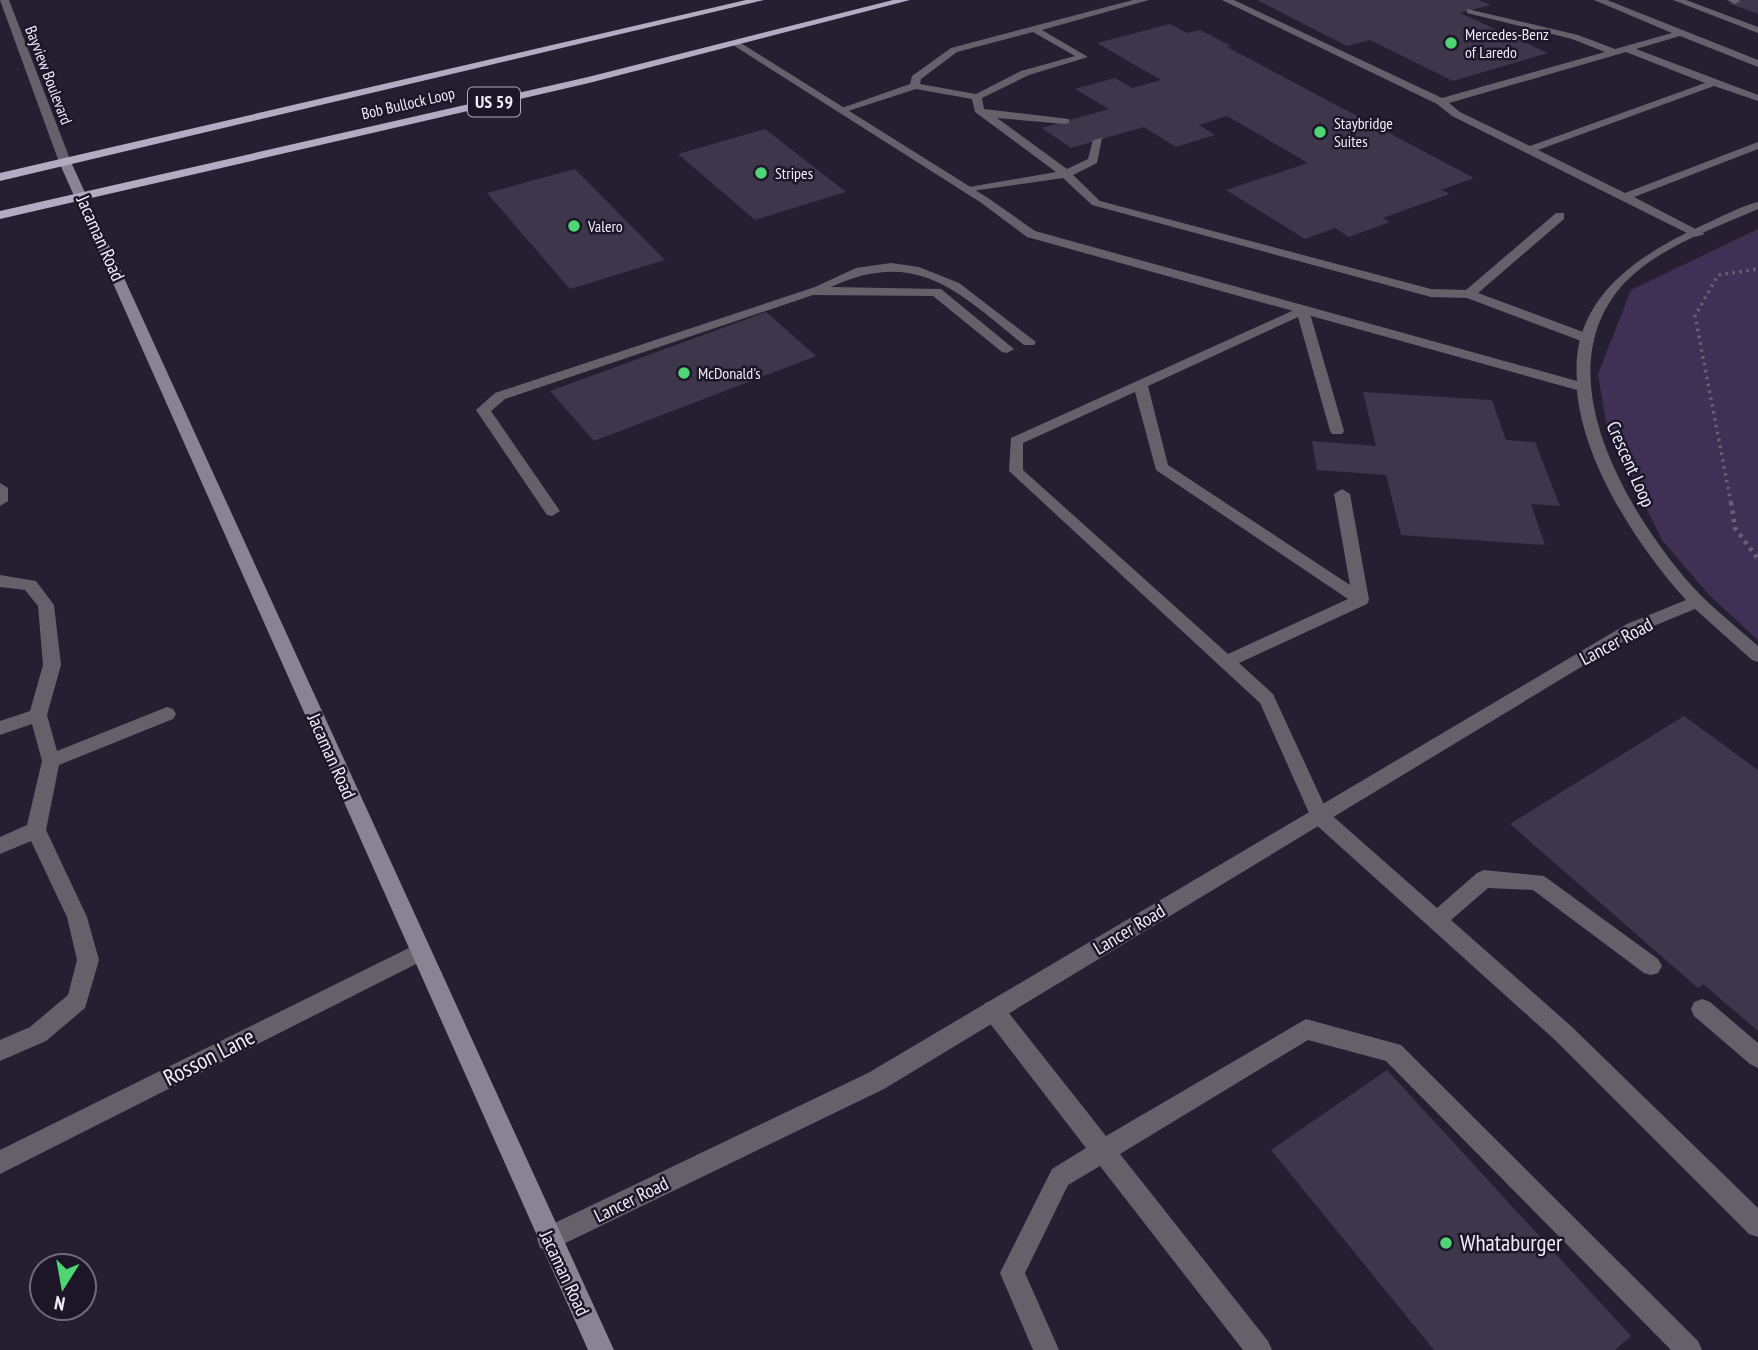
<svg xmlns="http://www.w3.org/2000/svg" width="1758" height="1350" viewBox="0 0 1758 1350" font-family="'PT Sans Narrow',sans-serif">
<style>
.green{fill:#3f3156}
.building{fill:#3e374c}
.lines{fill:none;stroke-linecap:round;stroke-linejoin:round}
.path-far1{stroke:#676172;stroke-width:3.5;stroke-dasharray:2.5 4.5;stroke-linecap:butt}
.path{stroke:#676172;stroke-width:4.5;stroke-dasharray:3.5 5;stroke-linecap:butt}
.service{fill:#64616b;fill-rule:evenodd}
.minor{fill:#64616b;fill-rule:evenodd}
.secondary{fill:#898494;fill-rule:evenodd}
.trunk{fill:#b2abc2;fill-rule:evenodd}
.poi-dot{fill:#4ed675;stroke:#1c1628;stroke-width:2.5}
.labels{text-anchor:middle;stroke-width:5;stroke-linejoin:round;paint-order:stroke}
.far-poi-label{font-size:16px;fill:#efebf8;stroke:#1c1628;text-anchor:start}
.far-street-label{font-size:16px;fill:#efebf8;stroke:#1c1628}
.shield{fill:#1c1628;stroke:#b0abba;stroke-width:2}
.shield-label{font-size:18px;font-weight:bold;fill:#efebf8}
.street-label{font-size:19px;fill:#efebf8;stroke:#1c1628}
.near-street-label{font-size:23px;fill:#efebf8;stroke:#1c1628}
.near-poi-label{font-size:23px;fill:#efebf8;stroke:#1c1628;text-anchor:start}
</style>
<rect width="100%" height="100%" fill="#261f32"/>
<path class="green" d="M1758,229V640L1709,595L1662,540L1607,428L1598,374L1631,290Z"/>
<g class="building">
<path d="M1257,0H1479L1491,5L1460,13L1548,53L1453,81L1370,40L1347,46Z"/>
<path d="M1739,0H1758V14L1728,3Z"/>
<path d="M1170,24L1187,33L1200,30L1231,46L1227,47L1474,178L1441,190L1450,194L1383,218L1390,222L1349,237L1335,228L1305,239L1226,190L1308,163L1227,116L1199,125L1215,135L1176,147L1144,127L1071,148L1042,128L1109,109L1075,89L1115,78L1132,88L1161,80L1097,43Z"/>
<path d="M765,129L846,192L755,220L678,154Z"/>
<path d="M575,169L665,260L570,289L487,193Z"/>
<path d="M766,312L816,356L594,441L550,391Z"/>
<path d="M1363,392L1492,400L1506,440L1535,442L1560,506L1531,504L1545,545L1401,535L1386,475L1317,470L1312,441L1376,446Z"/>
<path d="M1684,716L1758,770V1031L1703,984L1698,988L1510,824Z"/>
<path d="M1387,1070L1631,1336L1615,1350H1434L1271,1150Z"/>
</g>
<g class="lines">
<path class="path-far1" d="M1731,503L1695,316L1718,275L1758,269"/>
<path class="path" d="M1731,502L1735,528L1758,559"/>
<g class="service">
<path d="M1133,0H1149L1042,30L1088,57L1029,75L982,98L984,109L1069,119V123L1065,124L997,118L1067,169L1088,159L1093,140L1102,138L1097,163L1073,175L1100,201L1431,289L1466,290L1556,213H1564V219L1478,293L1594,336V342H1584L1467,298L1431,297L1092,205L1063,178L965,192L963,190L969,187L1056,172L975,112L972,99L916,89L845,112L836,110L910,84L912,76L951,48ZM1033,32L1075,56L1021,71L976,94L920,84L921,79L957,52Z"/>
<path d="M1222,0H1234L1442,98L1605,52L1572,39L1467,13V9L1578,35L1615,49L1672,33L1594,0H1607L1758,60V67L1680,36L1636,49L1758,95V101L1714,86L1538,150L1625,193L1758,142V149L1634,197L1705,234L1695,237L1452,116L1437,104ZM1626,52L1705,83L1530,146L1460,112L1449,103Z"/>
<path d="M1673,0H1686L1758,27V33Z"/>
<path d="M1727,0H1739L1740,1L1735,4Z"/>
<path d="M891,263L919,267L959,283L1036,342L1034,345H1024C959,293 918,247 831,287L941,289L1014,349L1007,353L1002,352L933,296L813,295L505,399L491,411L560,511L552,516L547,515L476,410L495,393L815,287L856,268Z"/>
<path d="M1303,306L1309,310L1344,431L1342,434H1332L1330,431L1298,317L1148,386L1168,465L1350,585L1334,494L1342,489L1350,494L1369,600L1367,604L1239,663L1273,694L1327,811L1437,908L1477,873L1484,870L1544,876L1658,959L1662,966L1658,973L1651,975L1644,973L1533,890L1488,888L1451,920L1571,1026L1758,1208V1237L1749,1234L1555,1040L1313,822L1260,703L1009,471L1011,438ZM1135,392L1156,470L1348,599L1228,654L1023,470V443Z"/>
<path d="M0,483L8,488V501L0,506Z"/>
<path d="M0,575L36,581L54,605L61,665L47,715L57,751L167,707L173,709L176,714L173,719L59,765L46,830L87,917L99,960L85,1008L46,1041L0,1061V1040L30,1027L68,995L77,960L67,917L31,841L0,854V837L27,825L42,761L32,724L0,735V721L30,711L43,665L38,606L25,590L0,587Z"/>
<path d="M1702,999L1710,1002L1758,1043V1068L1750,1064L1694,1016L1691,1009L1694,1002Z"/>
<path d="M993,1000L1001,1003L1106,1136L1306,1019L1401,1045L1698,1341L1702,1350H1671L1386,1061L1308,1040L1120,1154L1268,1341L1272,1350H1243L1100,1166L1068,1185L1025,1273L1059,1350H1033L1000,1273L1052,1169L1086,1148L985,1017L982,1010L985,1003Z"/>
</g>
<g class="minor">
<path d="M0,0H9L71,162L69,164L59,162Z"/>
<path d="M736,40L988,198L1035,231L1577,381C1570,298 1638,255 1703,225C1721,217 1739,207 1758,202V209C1713,229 1653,249 1620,288C1547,375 1625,506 1684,577C1706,603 1733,624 1758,646V662L1752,660L1695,609L1639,632L884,1089L549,1251L540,1248L537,1239L540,1230L868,1073L1627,624L1686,600C1638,547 1583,463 1577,390L1027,237L980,202L733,45L731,43Z"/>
<path d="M419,943L426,945L429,952L426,959L0,1174V1150Z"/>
</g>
<path class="secondary" d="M65,159L71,162L614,1350H588L59,162Z"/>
<g class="trunk">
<path d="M746,0H764L0,181V173Z"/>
<path d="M893,0H910L589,83L0,219V211L588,77Z"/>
</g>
</g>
<g class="poi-dot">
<circle cx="1451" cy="43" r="7"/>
<circle cx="1320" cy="132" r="7"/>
<circle cx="761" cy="173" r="7"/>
<circle cx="574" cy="226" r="7"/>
<circle cx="684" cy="373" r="7"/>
<circle cx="1446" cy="1243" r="7"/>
</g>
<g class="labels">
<g class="far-poi-label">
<text x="1465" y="40">Mercedes-Benz<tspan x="1465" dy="18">of Laredo</tspan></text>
<text x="1334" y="129">Staybridge<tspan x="1334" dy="18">Suites</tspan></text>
<text x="775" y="179">Stripes</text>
<text x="588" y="232">Valero</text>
<text x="698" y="379">McDonald's</text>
</g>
<g class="far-street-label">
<text transform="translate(49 75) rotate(69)" y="6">Bayview Boulevard</text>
<text transform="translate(408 103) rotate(-13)" y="6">Bob Bullock Loop</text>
</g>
<rect class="shield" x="468" y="87.5" width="52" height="29" rx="5"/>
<g class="shield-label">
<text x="494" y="108">US 59</text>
</g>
<g class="street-label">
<text transform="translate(101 238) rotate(66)" y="7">Jacaman Road</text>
<text transform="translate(1631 464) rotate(66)" y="7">Crescent Loop</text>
<text transform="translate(1616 641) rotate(-28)" y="7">Lancer Road</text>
<text transform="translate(332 756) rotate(66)" y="7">Jacaman Road</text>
<text transform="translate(1129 929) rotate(-31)" y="7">Lancer Road</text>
<text transform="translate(631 1199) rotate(-26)" y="7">Lancer Road</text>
<text transform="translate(565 1273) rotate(65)" y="7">Jacaman Road</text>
</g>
<g class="near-street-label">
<text transform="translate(209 1057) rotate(-27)" y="8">Rosson Lane</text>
</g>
<g class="near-poi-label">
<text x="1460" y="1251">Whataburger</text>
</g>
</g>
<g transform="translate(63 1287) rotate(191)"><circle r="33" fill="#1c1628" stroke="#706b7b" stroke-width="2"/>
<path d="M0-5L12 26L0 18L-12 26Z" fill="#4ed675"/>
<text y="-10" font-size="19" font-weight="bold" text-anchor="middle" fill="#efebf8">N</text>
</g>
</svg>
